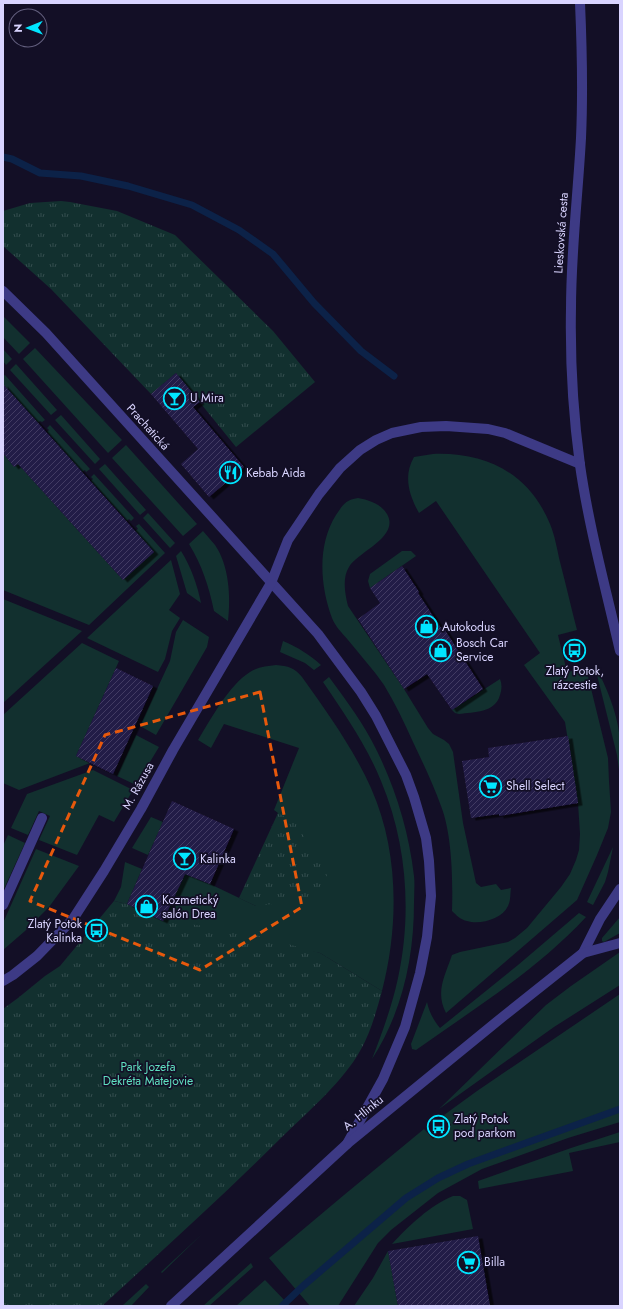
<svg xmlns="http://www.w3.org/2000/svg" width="623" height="1309" viewBox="0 0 623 1309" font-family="Jost,sans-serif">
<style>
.grass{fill:#12302f}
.park{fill:url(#park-tufts)}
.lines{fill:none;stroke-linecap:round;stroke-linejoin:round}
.stream{stroke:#0c2248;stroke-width:7}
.building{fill:url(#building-hatch);filter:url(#shadow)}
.minor{stroke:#3d3a85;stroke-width:10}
.tertiary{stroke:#3d3a85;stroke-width:10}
.marked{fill:none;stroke:#e8590c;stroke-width:3;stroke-dasharray:8 5;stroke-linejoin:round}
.labels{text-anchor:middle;stroke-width:3.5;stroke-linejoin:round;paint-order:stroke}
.street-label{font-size:12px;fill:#d9d4ff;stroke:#130f26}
.poi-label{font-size:12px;fill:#d9d4ff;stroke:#130f26;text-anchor:start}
.park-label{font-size:12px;fill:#5fe0c0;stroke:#130f26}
</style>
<defs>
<pattern id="park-tufts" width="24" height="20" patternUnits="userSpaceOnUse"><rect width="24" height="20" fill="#12302f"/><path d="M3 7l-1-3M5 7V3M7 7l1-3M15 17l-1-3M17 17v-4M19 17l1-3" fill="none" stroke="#344d4e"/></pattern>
<pattern id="building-hatch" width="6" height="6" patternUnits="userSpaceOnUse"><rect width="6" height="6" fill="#241b47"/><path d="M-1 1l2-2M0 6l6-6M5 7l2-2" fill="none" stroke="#433b63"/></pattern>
<filter id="shadow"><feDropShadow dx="4.5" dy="2.5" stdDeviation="0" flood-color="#0009"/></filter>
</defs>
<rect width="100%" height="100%" fill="#130f26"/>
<g class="grass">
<path d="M3,316L30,343L19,354L3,337Z"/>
<path d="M35,348L122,440L108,453L23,359Z"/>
<path d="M3,349L12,359L6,365L3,361Z"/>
<path d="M16,364L57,410L51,415L10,370Z"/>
<path d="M5,375L45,420L42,422L40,421L38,423L3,384L4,380L3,376Z"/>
<path d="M61,415L100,459L95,464L55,420Z"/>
<path d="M50,425L90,469L86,472L85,470L82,472L47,432L49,430L47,428Z"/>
<path d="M126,445L197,524L183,536L112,458Z"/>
<path d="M3,453L14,467L18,464L123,580L154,552L135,531L138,529L136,526L139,524L165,553L89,625L3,590Z"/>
<path d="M433,454C486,452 529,473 550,524C555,536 557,549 560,562C566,585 571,607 577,630L558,635L567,672L586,668L608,758L609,781L611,812L608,828L597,855L577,900L446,1013C435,992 445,976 452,955L460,952L508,942L515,938L527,928L561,887L570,874L576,860L579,850L580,834L578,803L565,722L524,665L540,653L436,501L419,513C409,495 403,476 414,457Z"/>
<path d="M105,464L146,510L140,515L99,469Z"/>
<path d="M94,474L134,518L131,521L129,519L127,521L91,481L93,479L91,477Z"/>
<path d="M358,498C369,500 381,504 387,514C400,537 359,551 349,567C342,578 345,594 348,606L404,689L428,728L433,734L444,740L449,744L453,752L463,823L476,883L481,887L496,884L501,890L511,888C510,894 511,900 508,906C502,919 480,925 467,921C461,920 456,915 452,911C453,880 452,834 441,806C433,784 423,763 413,742C404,722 395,703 384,685C373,669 360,655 348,640C342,633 335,626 332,618C320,586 317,545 336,515C343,505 345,500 358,498Z"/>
<path d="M148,513L175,543L170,548L143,518Z"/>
<path d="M203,531C207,536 211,540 215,545C229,565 231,597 228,621L214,611C209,587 202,565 189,544Z"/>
<path d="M181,551C191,567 197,584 201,603L187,593L176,556Z"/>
<path d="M402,551H411L416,556L370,588L368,581L370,574Z"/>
<path d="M171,560L180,594L169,610L180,618L172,631L165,659L158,672L87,638Z"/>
<path d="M3,599L82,631L3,703Z"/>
<path d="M183,620L209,637L207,647L156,735L140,726L170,661L176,632Z"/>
<path d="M283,641C297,647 309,654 321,665L314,670L305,663L280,652Z"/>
<path d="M82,643L119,661L76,756L90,763L19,790L3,783V715Z"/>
<path d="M276,665C288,666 295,668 302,677C327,712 353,748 371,788C399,851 399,925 382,991L320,953L163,921L185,874L210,884L256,906L278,813L274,810L299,748L224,724L211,748L198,740C211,719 229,685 250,672C258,667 267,666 276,665Z"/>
<path d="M597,675H600C610,696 619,719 620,743C621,754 620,766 620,777L617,755Z"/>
<path d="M329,677C346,700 364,724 377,751C396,790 409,832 414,876C415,885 414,894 414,903C414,958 402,1013 372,1059C382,1033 392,1006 398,978C412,913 407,843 381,781C367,746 344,713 323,682Z"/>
<path d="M500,679C502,684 502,689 500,695C495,713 474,712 459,714L455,713L452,710Z"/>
<path d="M136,735L159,747L136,785L117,776Z"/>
<path d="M93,770L133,790L114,822L99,815L77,855L39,840L50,816L39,811L28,835L11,828L27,794Z"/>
<path d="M151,817L163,822L148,855L132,848Z"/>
<path d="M8,835L25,843L3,891V846Z"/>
<path d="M613,847L608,872L605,882L593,905L587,902Z"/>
<path d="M36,849L79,866L49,907L25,931L3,950V923Z"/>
<path d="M125,862L142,869L127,904L114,901L121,887Z"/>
<path d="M579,913L586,917C537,970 475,1008 416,1050L412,1049L411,1044L427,1002C429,1012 434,1021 440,1028L518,965Z"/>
<path d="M620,917V933L604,942L602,941V938Z"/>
<path d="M620,952V985L554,1027L439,1109L546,1005L571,986Z"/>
<path d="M620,994V1122L568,1138L482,1169L438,1193L391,1230L378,1243L338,1306H310L269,1258L344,1195L424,1129L433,1139L451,1125L444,1115L477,1091Z"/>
<path d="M620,1132V1142L569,1153L573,1171L479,1189L478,1181L571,1148Z"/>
<path d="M453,1196H460L467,1200L473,1229L392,1244C407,1227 432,1204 453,1196Z"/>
<path d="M202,1234L162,1273L161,1272Z"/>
<path d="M388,1251L398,1306H354L373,1278Z"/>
<path d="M251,1263L253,1267L209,1306H203Z"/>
<path d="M265,1280L290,1306H236Z"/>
<path d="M146,1284L149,1287L131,1306H122Z"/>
</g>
<g class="park">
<path d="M61,201L70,202L117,211L175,235L273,331L315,382L236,447L176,373L151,394L51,289L3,246V211L30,203Z"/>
<path d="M278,813L295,822L327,875L314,899L256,906L239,898Z"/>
<path d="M114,901L127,904L163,921L238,930L320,953L382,991C376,1012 371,1032 360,1051C344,1080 310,1110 285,1134C226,1193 164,1249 102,1306H3V1009L18,998L45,976L60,966Z"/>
</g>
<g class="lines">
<g class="stream">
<path d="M3,157L12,159L40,173L81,176L128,186L192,205L239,230L273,254L314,303L361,351L394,376"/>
<path d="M282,1306L303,1286L406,1198L438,1178L468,1164L620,1109"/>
</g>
</g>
<g class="building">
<path d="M176,373L200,402L193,407L244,467L209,497L181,464L198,449L151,394Z"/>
<path d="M3,384L154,552L123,580L18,464L14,467L3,453Z"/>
<path d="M402,566L419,592L418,593L441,628L443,627L483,689L452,710L427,674L404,689L358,619L380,603L370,588Z"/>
<path d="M116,668L153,686L113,774L76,756Z"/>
<path d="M568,736L578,803L499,816V814L471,818L462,761L489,757L488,748Z"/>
<path d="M172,801L234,829L210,884L185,874L163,921L127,904Z"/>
<path d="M478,1236L490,1306H398L388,1251Z"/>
</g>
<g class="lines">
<g class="minor">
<path d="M3,291L46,333L318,634L361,692L376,716L406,775L414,797L426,838L429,861L431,896L427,937L420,973L405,1027L383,1079L347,1144"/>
<path d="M3,905L42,818"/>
<path d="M583,953L600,919L620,889"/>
<path d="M3,981L13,975L37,956L73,919L104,871L141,809L173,750L271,583L288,540L319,494L340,468L360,450L376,440L392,433L421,427L446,426L488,429L505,433L580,464"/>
<path d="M171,1306L347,1144L505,1015L583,953L620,943"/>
</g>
<path class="tertiary" d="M580,3C582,48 583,93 581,138C578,194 571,251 571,308C570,360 573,413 580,465C589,528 606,589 620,651"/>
</g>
<path class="marked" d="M260,692L302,907L200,970L30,901L105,735Z"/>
<defs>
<symbol id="bar-ring" viewBox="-11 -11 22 22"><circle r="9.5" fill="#130f26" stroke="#00e5ff" stroke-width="1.5"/><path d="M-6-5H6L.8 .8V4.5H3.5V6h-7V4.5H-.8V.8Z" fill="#00e5ff"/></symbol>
<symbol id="restaurant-ring" viewBox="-11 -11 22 22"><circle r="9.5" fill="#130f26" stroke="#00e5ff" stroke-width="1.5"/><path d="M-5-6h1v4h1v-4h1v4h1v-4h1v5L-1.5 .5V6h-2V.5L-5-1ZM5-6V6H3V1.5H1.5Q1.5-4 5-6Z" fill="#00e5ff"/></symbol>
<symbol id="shop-ring" viewBox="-11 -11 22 22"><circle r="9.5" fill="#130f26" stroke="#00e5ff" stroke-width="1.5"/><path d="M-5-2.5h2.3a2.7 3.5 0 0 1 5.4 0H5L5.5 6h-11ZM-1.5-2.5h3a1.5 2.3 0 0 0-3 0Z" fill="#00e5ff"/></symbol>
<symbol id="bus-ring" viewBox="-11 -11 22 22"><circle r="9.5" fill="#130f26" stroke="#00e5ff" stroke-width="1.5"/><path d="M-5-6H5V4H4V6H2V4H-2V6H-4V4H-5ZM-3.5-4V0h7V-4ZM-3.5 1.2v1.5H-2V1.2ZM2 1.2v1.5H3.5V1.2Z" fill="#00e5ff"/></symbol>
<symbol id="supermarket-ring" viewBox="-11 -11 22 22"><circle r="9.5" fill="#130f26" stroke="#00e5ff" stroke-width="1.5"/><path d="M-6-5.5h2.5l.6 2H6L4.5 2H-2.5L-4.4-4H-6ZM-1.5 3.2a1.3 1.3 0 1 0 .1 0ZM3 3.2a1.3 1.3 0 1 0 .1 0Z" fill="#00e5ff"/></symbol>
</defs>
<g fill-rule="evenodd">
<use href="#bar-ring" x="162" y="386" width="25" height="25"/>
<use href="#restaurant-ring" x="218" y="460" width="25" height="25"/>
<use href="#shop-ring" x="414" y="614" width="25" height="25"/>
<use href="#shop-ring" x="428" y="638" width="25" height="25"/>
<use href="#bus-ring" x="562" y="638" width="25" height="25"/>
<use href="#supermarket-ring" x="478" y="774" width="25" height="25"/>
<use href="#bar-ring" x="172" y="846" width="25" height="25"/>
<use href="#shop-ring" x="134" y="894" width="25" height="25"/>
<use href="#bus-ring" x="84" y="918" width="25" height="25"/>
<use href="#bus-ring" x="426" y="1114" width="25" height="25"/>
<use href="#supermarket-ring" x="456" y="1250" width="25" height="25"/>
</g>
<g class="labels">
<g class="street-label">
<text transform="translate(561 233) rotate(-86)" y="4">Lieskovská cesta</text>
<text transform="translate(148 427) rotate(48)" y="4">Prachatická</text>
<text transform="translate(138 786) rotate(-61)" y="4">M. Rázusa</text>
<text transform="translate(363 1113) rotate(-39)" y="4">A. Hlinku</text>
</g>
<g class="poi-label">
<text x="190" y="402">U Mira</text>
<text x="246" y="477">Kebab Aida</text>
<text x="442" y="631">Autokodus</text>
<text x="456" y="647">Bosch Car<tspan x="456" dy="14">Service</tspan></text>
<text x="575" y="675" text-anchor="middle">Zlatý Potok,<tspan x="575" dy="14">rázcestie</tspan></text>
<text x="506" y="790">Shell Select</text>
<text x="200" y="863">Kalinka</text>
<text x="162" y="904">Kozmetický<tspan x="162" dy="14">salón Drea</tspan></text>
<text x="82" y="928" text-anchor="end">Zlatý Potok<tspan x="82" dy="14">Kalinka</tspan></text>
<text x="454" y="1123">Zlatý Potok<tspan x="454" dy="14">pod parkom</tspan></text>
<text x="484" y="1266">Billa</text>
</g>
<g class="park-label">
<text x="148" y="1071">Park Jozefa<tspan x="148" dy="14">Dekréta Matejovie</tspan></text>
</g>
</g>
<rect width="623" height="1309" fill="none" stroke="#d9d4ff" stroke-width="8"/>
<g transform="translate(28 28) rotate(269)"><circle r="19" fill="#130f26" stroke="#625e7d"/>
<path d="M0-3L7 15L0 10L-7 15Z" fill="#00e5ff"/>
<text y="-6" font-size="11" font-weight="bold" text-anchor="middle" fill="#d9d4ff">N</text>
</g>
</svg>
